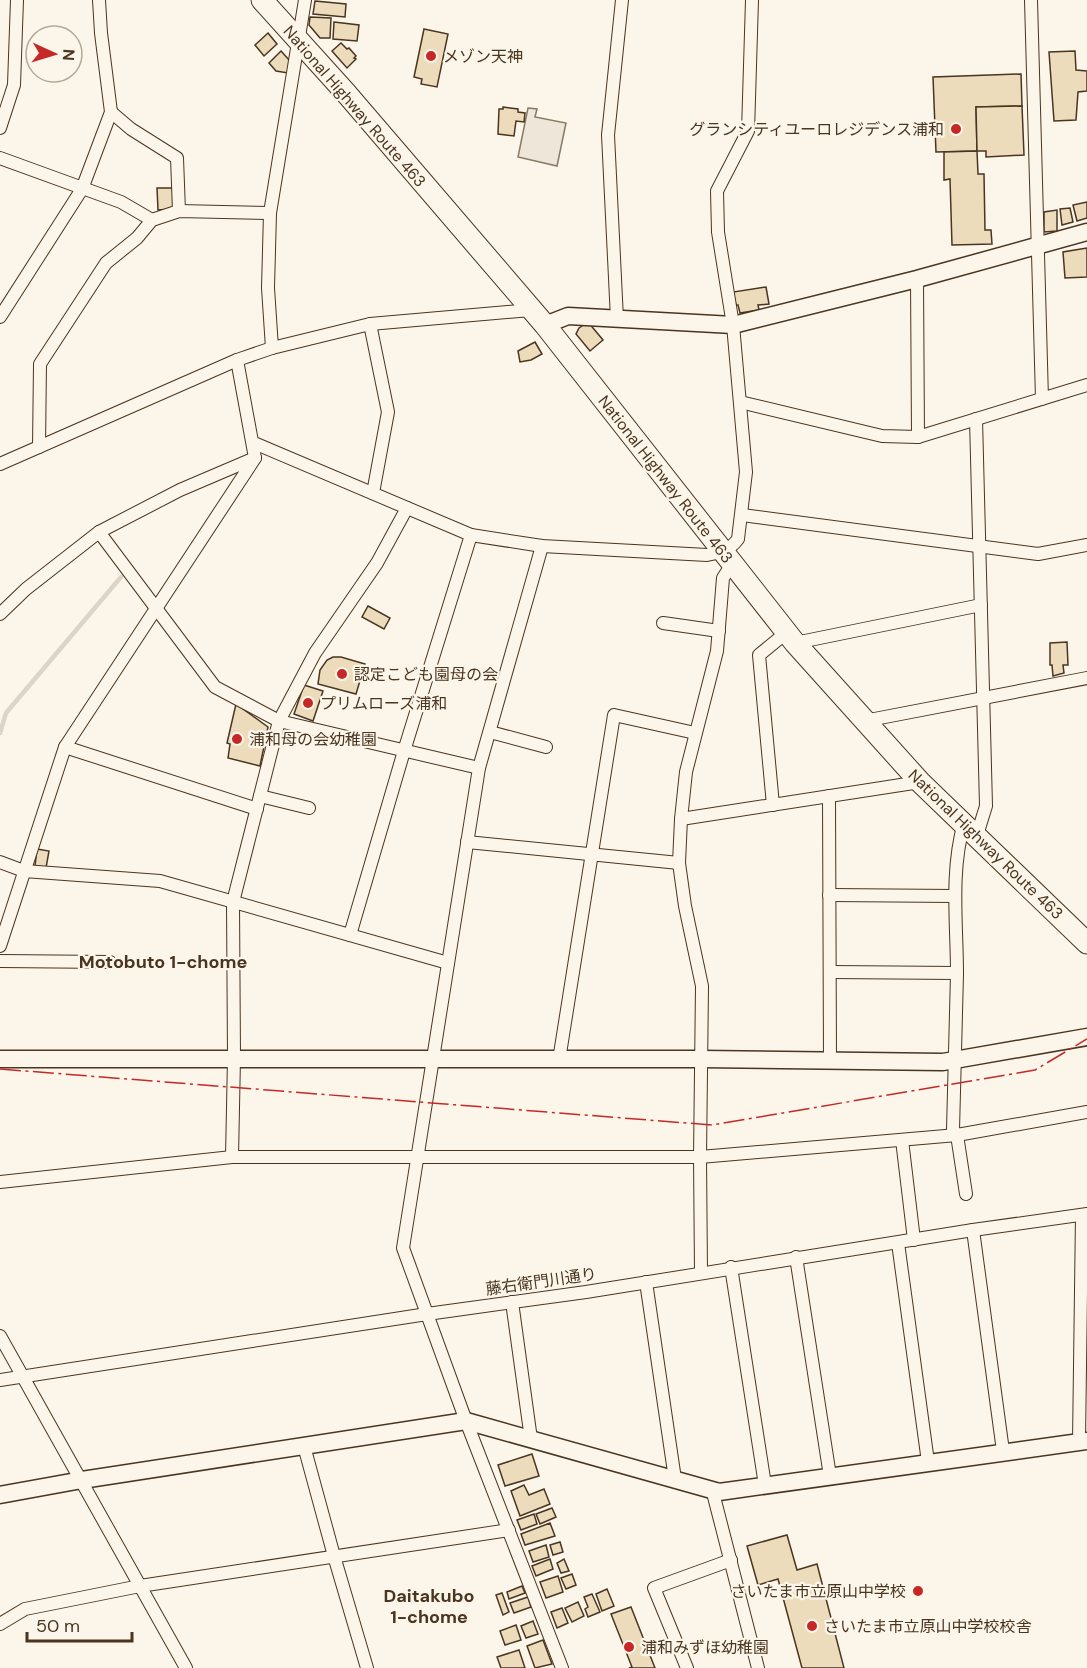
<svg xmlns="http://www.w3.org/2000/svg" width="1087" height="1668" viewBox="0 0 1087 1668" font-family="'DM Sans','Noto Sans JP',sans-serif">
<style>
.green{fill:#ede6d9;stroke:#887966;stroke-width:1.5}
.lines{fill:none;stroke-linecap:round;stroke-linejoin:round}
.stream{stroke:#dcd4c6;stroke-width:4.5}
.building{fill:#ecdcbc;stroke:#4a3520;stroke-width:1.5}
.minor-casing{stroke:#4a3520;stroke-width:14}
.tertiary-casing{stroke:#4a3520;stroke-width:19}
.trunk-casing{stroke:#4a3520;stroke-width:23}
.minor{stroke:#fbf6e9;stroke-width:12}
.tertiary{stroke:#fbf6e9;stroke-width:16}
.trunk{stroke:#fbf6e9;stroke-width:21}
.power{stroke:#c62828;stroke-width:1.5;stroke-dasharray:21 4.5 3 4.5;stroke-linecap:butt}
.poi-dot{fill:#c62828;stroke:#fbf6e9;stroke-width:2}
.labels{text-anchor:middle;stroke-width:4.5;stroke-linejoin:round;paint-order:stroke}
.poi-label{font-size:16px;fill:#4a3520;stroke:#fbf6e9;text-anchor:start}
.street-label{font-size:16px;fill:#4a3520;stroke:#fbf6e9}
.neighbourhood-label{font-size:18px;font-weight:bold;fill:#4a3520;stroke:#fbf6e9}
</style>
<rect width="100%" height="100%" fill="#fbf6e9"/>
<path class="green" d="M528,108L537,109L535,117L566,123L557,166L518,157Z"/>
<g class="lines">
<path class="stream" d="M0,733L6,713L121,577"/>
</g>
<g class="building">
<path d="M315,1L346,4L345,17L313,14Z"/>
<path d="M310,17L331,18L330,38H320L309,25Z"/>
<path d="M334,22L359,25L357,41L333,39Z"/>
<path d="M424,29L448,34L437,87L421,84L422,79L414,77Z"/>
<path d="M268,33L277,44L264,56L255,45Z"/>
<path d="M341,43L347,49L349,48L356,56L354,58L356,59L347,68L332,51Z"/>
<path d="M281,51L290,61L288,73L276,71L269,63Z"/>
<path d="M1075,51L1076,70L1087,71V91L1078,92L1076,120L1054,121L1049,52Z"/>
<path d="M1021,74L1022,106L976,107L977,151L936,152L933,77Z"/>
<path d="M1022,106L1024,155L986,157V151H977L976,107Z"/>
<path d="M503,107L518,109V112L525,113L524,122L516,121L514,136L498,134L499,109H503Z"/>
<path d="M977,151L978,174H984L985,230H991L992,244L952,245L950,179L944,180V152Z"/>
<path d="M157,188H173V209L158,210Z"/>
<path d="M1087,202V218L1077,221L1073,205Z"/>
<path d="M1070,208L1073,222L1062,225L1060,209Z"/>
<path d="M1057,210V231L1044,232V212Z"/>
<path d="M1087,248V277L1065,278L1063,252Z"/>
<path d="M766,287L769,304L758,305L759,310L740,313L738,305H736L733,292Z"/>
<path d="M588,322L603,340L590,351L576,334L579,328Z"/>
<path d="M535,342L542,354L531,360L520,362L518,351Z"/>
<path d="M368,606L390,618L384,629L362,617Z"/>
<path d="M1067,642L1068,665H1063L1064,673L1053,676L1052,665H1050V643Z"/>
<path d="M333,657H341L365,664L356,694L318,684L320,670L327,660Z"/>
<path d="M304,685L323,691L313,721L294,714Z"/>
<path d="M236,704L268,727L260,766L228,758L230,744L227,743Z"/>
<path d="M37,849L49,851L46,868L35,866Z"/>
<path d="M532,1454L539,1476L505,1486L498,1465Z"/>
<path d="M524,1485L529,1495L544,1489L550,1504L520,1516L511,1491Z"/>
<path d="M552,1508L556,1517L540,1524L536,1514Z"/>
<path d="M534,1514L537,1524L521,1530L517,1520Z"/>
<path d="M550,1523L555,1536L525,1545L521,1534Z"/>
<path d="M787,1535L797,1570L817,1564L844,1668H802L778,1579L758,1585L747,1546Z"/>
<path d="M560,1542L563,1552L553,1555L550,1545Z"/>
<path d="M546,1545L549,1557L533,1562L529,1551Z"/>
<path d="M550,1559L553,1569L536,1576L532,1566Z"/>
<path d="M564,1559L569,1571L561,1573L557,1563Z"/>
<path d="M572,1574L576,1585L566,1589L561,1578Z"/>
<path d="M558,1576L563,1592L546,1598L540,1582Z"/>
<path d="M522,1586L525,1593L509,1599L507,1592Z"/>
<path d="M607,1589L614,1606L602,1611L596,1594Z"/>
<path d="M502,1593L509,1612L503,1615L496,1595Z"/>
<path d="M592,1594L600,1612L588,1617L585,1609L588,1607L584,1597Z"/>
<path d="M528,1597L531,1607L514,1613L510,1603Z"/>
<path d="M578,1602L584,1616L572,1622L565,1608Z"/>
<path d="M631,1607L655,1668H629L632,1667L611,1614Z"/>
<path d="M562,1608L568,1623L557,1628L551,1612Z"/>
<path d="M533,1621L538,1634L526,1638L521,1626Z"/>
<path d="M516,1625L521,1640L505,1645L500,1631Z"/>
<path d="M543,1640L552,1664L535,1668L527,1646Z"/>
<path d="M519,1650L525,1668H501L497,1657Z"/>
</g>
<g class="lines">
<defs>
<g id="minor">
<path d="M1031,0L1042,399"/>
<path d="M111,112L131,129L177,158L179,211"/>
<path d="M0,128L14,85L17,0"/>
<path d="M0,158L121,202L152,220"/>
<path d="M917,279L918,437"/>
<path d="M0,317L82,189L111,112L101,33L99,0"/>
<path d="M617,319L608,135L622,0"/>
<path d="M370,324L388,412L373,493"/>
<path d="M272,348L268,288L270,213L305,0"/>
<path d="M740,402L882,436L918,437L1087,385"/>
<path d="M976,419L986,806L977,835"/>
<path d="M254,443L471,535L542,546L707,555C721,552 730,550 738,539L746,472L733,325L718,232L717,191L748,131L752,0"/>
<path d="M39,447L40,364L106,263L137,238L152,220L179,211L270,213"/>
<path d="M0,464L237,360L272,348L370,324L531,310"/>
<path d="M742,515L1038,554L1087,545"/>
<path d="M99,532L215,687L279,721L479,768"/>
<path d="M542,546L479,768L403,1248L466,1421L562,1668"/>
<path d="M0,614L26,589L99,532L180,490L255,458"/>
<path d="M663,623L719,631"/>
<path d="M795,643L981,605"/>
<path d="M864,721L1087,678"/>
<path d="M490,732L546,747"/>
<path d="M65,747L257,809"/>
<path d="M260,796L309,808"/>
<path d="M829,796L830,1060"/>
<path d="M773,805L759,655L787,632"/>
<path d="M681,819L920,782"/>
<path d="M964,823C950,872 957,924 957,974C956,1026 954,1078 953,1130L957,1135L966,1194"/>
<path d="M467,842L679,863"/>
<path d="M0,862L24,871L160,881L448,963"/>
<path d="M829,895L955,896"/>
<path d="M350,935L404,751L471,535"/>
<path d="M0,946L65,747L255,458L237,360"/>
<path d="M0,961L110,962"/>
<path d="M830,972L957,973"/>
<path d="M559,1060L614,715L695,733"/>
<path d="M902,1140L914,1240"/>
<path d="M232,1157L234,1058L233,902L279,721L315,653L377,563L407,508"/>
<path d="M0,1182L232,1157H700L957,1135L1087,1112"/>
<path d="M973,1230L1003,1451"/>
<path d="M898,1243L928,1462"/>
<path d="M796,1257L830,1476"/>
<path d="M731,1267L765,1485"/>
<path d="M701,1272L700,1157L702,986L685,906L679,863L681,819L686,772L717,651L723,578L732,564"/>
<path d="M646,1282L675,1479"/>
<path d="M512,1302L531,1439"/>
<path d="M0,1336L186,1668"/>
<path d="M0,1380L427,1314L586,1292L973,1230L1087,1214"/>
<path d="M1079,1442L1082,1215"/>
<path d="M304,1446L334,1556L367,1668"/>
<path d="M712,1489L758,1668"/>
<path d="M0,1624L25,1609L140,1586L509,1530"/>
<path d="M687,1668L654,1588L731,1560"/>
</g>
<g id="tertiary">
<path d="M545,325L568,316L733,325L917,279L1087,232"/>
<path d="M0,1059H701L943,1062L1087,1037"/>
<path d="M0,1495L82,1480L466,1421L719,1492L1087,1441"/>
</g>
<path id="trunk" d="M262,0L346,93L545,325L795,643L920,782L1087,943"/>
</defs>
<use href="#minor" class="minor-casing"/>
<use href="#tertiary" class="tertiary-casing"/>
<use href="#trunk" class="trunk-casing"/>
<use href="#minor" class="minor"/>
<use href="#tertiary" class="tertiary"/>
<use href="#trunk" class="trunk"/>
<path class="power" d="M0,1069L712,1125L1035,1070L1087,1039"/>
</g>
<g class="poi-dot">
<circle cx="431" cy="56" r="6"/>
<circle cx="956" cy="129" r="6"/>
<circle cx="342" cy="674" r="6"/>
<circle cx="308" cy="703" r="6"/>
<circle cx="237" cy="739" r="6"/>
<circle cx="918" cy="1591" r="6"/>
<circle cx="812" cy="1626" r="6"/>
<circle cx="629" cy="1647" r="6"/>
</g>
<g class="labels">
<g class="poi-label">
<text x="443" y="62">メゾン天神</text>
<text x="944" y="135" text-anchor="end">グランシティユーロレジデンス浦和</text>
<text x="354" y="680">認定こども園母の会</text>
<text x="320" y="709">プリムローズ浦和</text>
<text x="249" y="745">浦和母の会幼稚園</text>
<text x="906" y="1597" text-anchor="end">さいたま市立原山中学校</text>
<text x="824" y="1632">さいたま市立原山中学校校舎</text>
<text x="641" y="1653">浦和みずほ幼稚園</text>
</g>
<g class="street-label">
<text transform="translate(355 106) rotate(49)" y="6">National Highway Route 463</text>
<text transform="translate(666 479) rotate(52)" y="6">National Highway Route 463</text>
<text transform="translate(986 844) rotate(44)" y="6">National Highway Route 463</text>
<text transform="translate(541 1281) rotate(-8)" y="6">藤右衛門川通り</text>
</g>
<g class="neighbourhood-label">
<text x="163" y="968">Motobuto 1-chome</text>
<text x="429" y="1602">Daitakubo<tspan x="429" dy="21">1-chome</tspan></text>
</g>
</g>
<g transform="translate(54 54) rotate(94)"><circle r="28" fill="#fbf6e9" stroke="#b4a999" stroke-width="1.5"/>
<path d="M0-4.5L10 22L0 15L-10 22Z" fill="#c62828"/>
<text y="-9" font-size="16" font-weight="bold" text-anchor="middle" fill="#4a3520">N</text>
</g>
<path d="M27 1632v9h105v-9" fill="none" stroke="#4a3520" stroke-width="3"/>
<text x="36" y="1632" font-size="18" fill="#4a3520" stroke="#fbf6e9" stroke-width="4.5" paint-order="stroke">50 m</text>
</svg>
